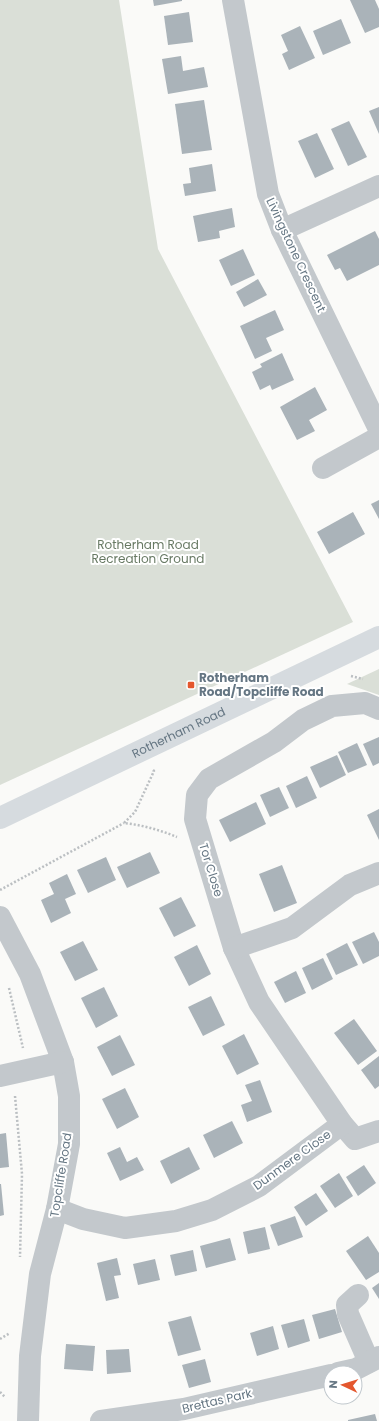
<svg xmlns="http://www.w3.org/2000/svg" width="379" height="1421" viewBox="0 0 379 1421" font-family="Poppins,sans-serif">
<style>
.green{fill:#dadfd7}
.building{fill:#aab3b9}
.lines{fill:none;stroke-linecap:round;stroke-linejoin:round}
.path{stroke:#bbbfc2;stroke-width:2.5;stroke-dasharray:2 2;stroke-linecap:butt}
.street{stroke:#c3c8cc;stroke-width:22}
.primary{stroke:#d6dbdf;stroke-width:22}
.poi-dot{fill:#e4572e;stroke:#fff;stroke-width:1.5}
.labels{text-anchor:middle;stroke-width:4;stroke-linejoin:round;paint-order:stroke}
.street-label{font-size:12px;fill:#657683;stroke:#fff}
.park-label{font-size:12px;fill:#687a64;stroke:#fff}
.poi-label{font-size:12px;font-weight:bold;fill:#657683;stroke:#fff;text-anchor:start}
</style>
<rect width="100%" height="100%" fill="#fafaf8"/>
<g class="green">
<path d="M0,0H119L158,249L353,622L0,785Z"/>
<path d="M379,669V695L347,684Z"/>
</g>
<g class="building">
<path d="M153,0H182V1L154,6Z"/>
<path d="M350,0H375L379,9V27L365,33Z"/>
<path d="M189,12L193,42L168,45L164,16Z"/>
<path d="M341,19L351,43L323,55L313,31Z"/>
<path d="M300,26L315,58L289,70L282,54L288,51L281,35Z"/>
<path d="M181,56L183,71L204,67L208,87L168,94L162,59Z"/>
<path d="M204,100L212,150L182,154L175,104Z"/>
<path d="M379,107V134L369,111Z"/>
<path d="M349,121L367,157L348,166L331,129Z"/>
<path d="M317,133L334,169L315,178L298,141Z"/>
<path d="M212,164L216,191L185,196L183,184L191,183L189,168Z"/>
<path d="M232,208L235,227L219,231L220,238L198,242L193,216Z"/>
<path d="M375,231L379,239V265L347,281L340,268L335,270L327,255Z"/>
<path d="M243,249L255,275L231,286L219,260Z"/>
<path d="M258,279L267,295L244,307L236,292Z"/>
<path d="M275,310L284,330L266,338L272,351L255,359L240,326Z"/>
<path d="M282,353L294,380L272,390L270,385L260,390L252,372L262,367L260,364Z"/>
<path d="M315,387L327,410L309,420L315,431L297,440L280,407Z"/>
<path d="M379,500V519L371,504Z"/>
<path d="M353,512L365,534L329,554L317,532Z"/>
<path d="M379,737V763L373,766L363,744Z"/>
<path d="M357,743L367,765L348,773L338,752Z"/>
<path d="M337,755L346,775L320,788L310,767Z"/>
<path d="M307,776L317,798L296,808L286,786Z"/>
<path d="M279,787L289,808L270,817L260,795Z"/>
<path d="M256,802L266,824L230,842L219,820Z"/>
<path d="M379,809V840L367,815Z"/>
<path d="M150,852L160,873L127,888L117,867Z"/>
<path d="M106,857L116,880L88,893L77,870Z"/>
<path d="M282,865L297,903L274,912L259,874Z"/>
<path d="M67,874L76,894L65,899L71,913L51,923L41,900L54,894L49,883Z"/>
<path d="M181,897L196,926L174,937L159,908Z"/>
<path d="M374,932L379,942V956L363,964L352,942Z"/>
<path d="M83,941L98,970L75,981L60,952Z"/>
<path d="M347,943L358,965L336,975L326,954Z"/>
<path d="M197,945L211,974L189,986L174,957Z"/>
<path d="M323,958L333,979L312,990L302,968Z"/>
<path d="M296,971L306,993L285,1003L274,982Z"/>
<path d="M104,987L118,1016L96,1028L81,998Z"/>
<path d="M211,996L225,1025L203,1036L188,1007Z"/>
<path d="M354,1019L377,1051L358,1065L334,1033Z"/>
<path d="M244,1034L259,1064L237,1075L222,1046Z"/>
<path d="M120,1035L135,1065L112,1076L97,1047Z"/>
<path d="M379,1056V1086L375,1089L361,1070Z"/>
<path d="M260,1080L272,1112L247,1122L241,1105L252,1101L245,1085Z"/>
<path d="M125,1088L139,1117L117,1129L102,1099Z"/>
<path d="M232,1121L243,1143L214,1158L203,1135Z"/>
<path d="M6,1133L9,1167L0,1168V1134Z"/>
<path d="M120,1147L127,1162L137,1157L144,1170L120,1181L107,1153Z"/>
<path d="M189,1147L200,1169L171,1184L160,1161Z"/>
<path d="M364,1165L376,1183L358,1196L346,1177Z"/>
<path d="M339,1173L353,1196L335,1208L320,1186Z"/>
<path d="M0,1184H1L4,1215L0,1216Z"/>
<path d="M316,1193L328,1211L306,1226L294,1207Z"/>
<path d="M295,1216L303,1237L278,1246L270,1225Z"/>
<path d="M265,1227L270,1249L248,1254L243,1232Z"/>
<path d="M368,1236L379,1253V1272L366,1280L346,1251Z"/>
<path d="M230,1238L236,1260L206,1268L200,1246Z"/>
<path d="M193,1250L197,1271L175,1276L170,1255Z"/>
<path d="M117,1258L121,1275L114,1276L119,1298L106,1301L97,1263Z"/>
<path d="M155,1259L160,1280L138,1285L133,1264Z"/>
<path d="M379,1283V1299L372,1288Z"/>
<path d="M335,1309L342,1332L319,1339L312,1315Z"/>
<path d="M191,1316L201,1350L178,1356L168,1322Z"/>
<path d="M304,1319L310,1341L288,1348L281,1325Z"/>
<path d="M273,1326L279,1349L257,1356L250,1333Z"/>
<path d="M66,1344L95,1346L93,1371L64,1369Z"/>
<path d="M129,1349L131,1372L107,1374L106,1350Z"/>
<path d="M205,1359L211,1382L189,1388L182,1365Z"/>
<path d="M375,1414L377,1421H348V1420Z"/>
</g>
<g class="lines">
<g class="path">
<path d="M351,676L363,679"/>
<path d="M153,770L154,771L135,812L124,823C142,825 160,830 177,837"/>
<path d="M0,890L124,823"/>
<path d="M9,988L23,1048"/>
<path d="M15,1096L22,1174L20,1257"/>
<path d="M0,1339L10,1333"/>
<path d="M0,1392L5,1397"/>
</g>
<g class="street">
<path d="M233,0L268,194L282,230L379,429"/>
<path d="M282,230L379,186"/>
<path d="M323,468L379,437"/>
<path d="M379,709L365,703L332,706L303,720L274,742L209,779L197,795L195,819L234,948L259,1002L342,1124L355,1139L379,1131"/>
<path d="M0,917L30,974L63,1062L69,1096V1144L57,1209L40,1274L30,1356L28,1421"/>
<path d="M234,948L292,928L350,885L379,873"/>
<path d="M0,1076L63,1062"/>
<path d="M57,1209L83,1219L125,1228L176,1221L212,1210L259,1186L342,1124"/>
<path d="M358,1295L347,1305L348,1314L369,1362"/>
<path d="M338,1373L356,1369L379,1357"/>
<path d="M101,1421L184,1409L331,1375"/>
</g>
<path class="primary" id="s1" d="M0,818L379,637"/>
</g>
<rect class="poi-dot" x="187" y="681" width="8" height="8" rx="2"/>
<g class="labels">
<g class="street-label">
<text transform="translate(296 255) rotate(65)" y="4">Livingstone Crescent</text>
<text dy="4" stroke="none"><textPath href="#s1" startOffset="198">Rotherham Road</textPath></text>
<text transform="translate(211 870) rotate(73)" y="4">Tor Close</text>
<text transform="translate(292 1160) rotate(-36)" y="4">Dunmere Close</text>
<text transform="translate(61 1175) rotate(-81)" y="4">Topcliffe Road</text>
<text transform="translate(217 1401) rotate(-13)" y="4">Brettas Park</text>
</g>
<g class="park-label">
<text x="148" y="549">Rotherham Road<tspan x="148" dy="14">Recreation Ground</tspan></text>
</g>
<g class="poi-label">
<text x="199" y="682">Rotherham<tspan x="199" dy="14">Road/Topcliffe Road</tspan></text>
</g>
</g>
<g transform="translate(343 1385) rotate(274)"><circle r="19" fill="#ffffff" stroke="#c1c8cd"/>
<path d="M0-3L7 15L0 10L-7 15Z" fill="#e4572e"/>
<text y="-6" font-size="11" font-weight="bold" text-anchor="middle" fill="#657683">N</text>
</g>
</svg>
